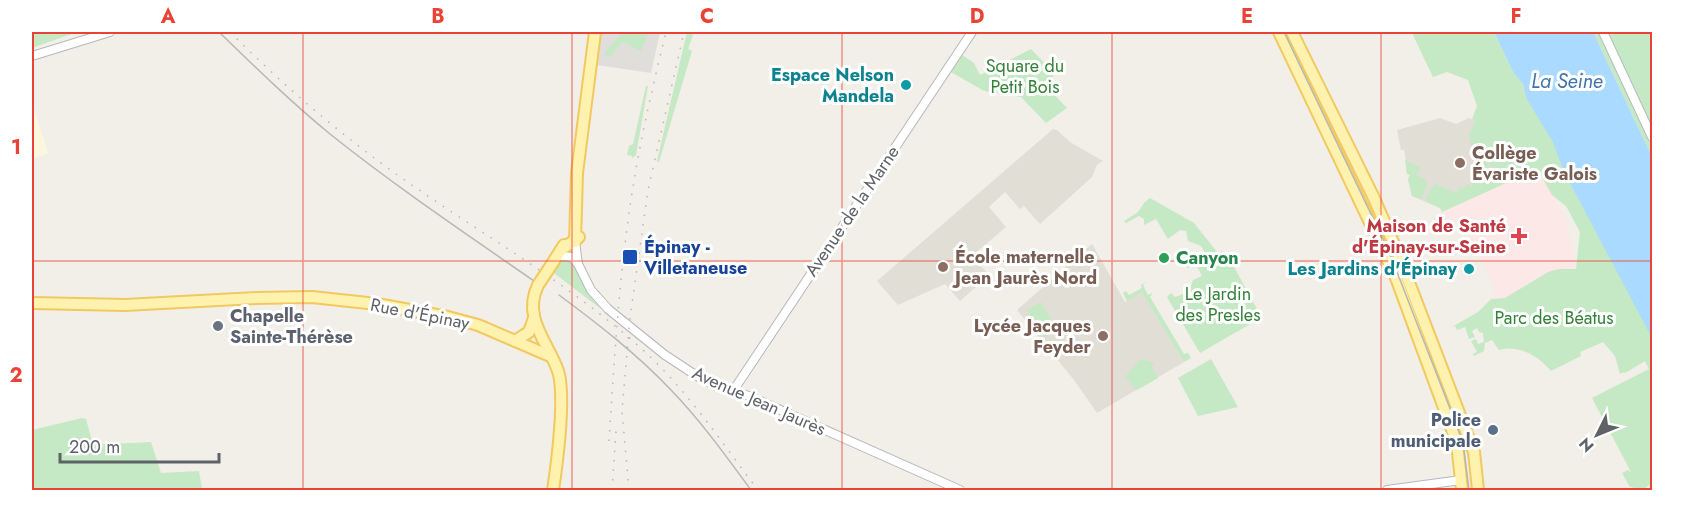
<svg xmlns="http://www.w3.org/2000/svg" width="1684" height="522" viewBox="0 0 1684 522" font-family="Jost,sans-serif">
<style>
.commercial{fill:#fef7e0}
.industrial{fill:#e0deda}
.education{fill:#e1ded6}
.medical{fill:#fce8e6}
.green{fill:#c5e8c5}
.water{fill:#aadaff}
.lines{fill:none;stroke-linecap:round;stroke-linejoin:round}
.minor-casing{stroke:#b5b8bc;stroke-width:10}
.major-casing{stroke:#f2c960;stroke-width:14}
.minor{stroke:#fff;stroke-width:8}
.major{stroke:#fff2af;stroke-width:10}
.tram{stroke:#b6b7b8;stroke-width:1.5}
.rail{stroke:#b6b7b8;stroke-width:1.5;stroke-dasharray:1.5 8;stroke-linecap:butt}
.major-bridge-casing{stroke:#f2c960;stroke-width:14;stroke-linecap:butt}
.major-bridge{stroke:#fff2af;stroke-width:10}
.grid{fill:none;stroke:#ea4335;stroke-width:1.5;stroke-opacity:0.55}
.culture-dot{fill:#0f9aa8;stroke:#fff;stroke-width:2}
.education-dot{fill:#8d6e63;stroke:#fff;stroke-width:2}
.health-dot{fill:#e0444e;stroke:#fff;stroke-width:2}
.transit-dot{fill:#1a4fb4;stroke:#fff;stroke-width:2}
.leisure-dot{fill:#2e9e5b;stroke:#fff;stroke-width:2}
.worship-dot{fill:#6b7280;stroke:#fff;stroke-width:2}
.service-dot{fill:#5c6f8a;stroke:#fff;stroke-width:2}
.labels{text-anchor:middle;stroke-width:6;stroke-linejoin:round;paint-order:stroke}
.park-label{font-size:18px;fill:#348238;stroke:#fff}
.culture-label{font-size:18px;font-weight:bold;fill:#0d838f;stroke:#fff;text-anchor:end}
.education-label{font-size:18px;font-weight:bold;fill:#785e54;stroke:#fff;text-anchor:start}
.street-label{font-size:18px;fill:#5f6368;stroke:#fff}
.health-label{font-size:18px;font-weight:bold;fill:#be3a42;stroke:#fff;text-anchor:end}
.transit-label{font-size:18px;font-weight:bold;fill:#164399;stroke:#fff;text-anchor:start}
.leisure-label{font-size:18px;font-weight:bold;fill:#27864d;stroke:#fff;text-anchor:start}
.worship-label{font-size:18px;font-weight:bold;fill:#5b616d;stroke:#fff;text-anchor:start}
.service-label{font-size:18px;font-weight:bold;fill:#4e5e75;stroke:#fff;text-anchor:end}
.water-label{font-size:20px;font-style:italic;fill:#4174aa;stroke:#fff}
.neatline{fill:none;stroke:#ea4335;stroke-width:2}
.grid-label{font-size:20px;text-anchor:middle;font-weight:bold;fill:#ea4335}
</style>
<rect width="100%" height="100%" fill="#f1efe8"/>
<path class="commercial" d="M32,103L48,153L32,159Z"/>
<path class="industrial" d="M602,32H660L651,73L597,65Z"/>
<g class="education">
<path d="M1440,118L1456,124L1469,118L1502,133L1516,163L1440,208L1412,196L1408,179L1410,175L1407,174L1405,154L1404,150H1401L1397,130Z"/>
<path d="M1053,129L1057,130L1070,142L1103,161L1097,165L1092,177L1040,224L1024,206L1020,209L1005,192L989,207L1006,227L972,256L989,275L960,301L945,284L898,305L877,281Z"/>
<path d="M1092,244L1125,302L1142,293L1184,362L1097,413L1074,380L1017,310Z"/>
</g>
<path class="medical" d="M1537,169L1567,221L1576,269H1559L1527,283L1518,292L1505,298H1495L1493,283L1475,246L1472,244L1464,227L1456,224L1444,230L1439,226L1436,220L1438,214Z"/>
<g class="green">
<path d="M32,32H77L32,48Z"/>
<path d="M623,32H649L641,51L622,42L610,57L604,54Z"/>
<path d="M687,32H694L688,49L692,51L659,162L657,161Z"/>
<path d="M1416,32H1494L1513,72L1523,84L1526,98L1554,142L1564,172L1646,324L1652,338V483L1643,490L1630,487L1622,473L1628,470L1631,472L1592,398L1649,369L1645,361L1625,373L1624,372L1620,374L1615,356L1603,342L1580,352L1581,356L1551,371C1539,356 1518,344 1499,350L1492,340L1485,343L1484,351L1474,356L1473,354L1477,352L1471,341L1476,339L1478,344L1484,342L1483,333L1479,332L1477,328L1472,331L1475,337L1469,339L1465,327L1457,330L1455,326L1450,328L1478,312L1491,299L1505,298L1548,272L1559,269H1576L1580,232L1566,206L1552,195L1537,169L1442,212L1440,208L1425,201L1431,188L1436,184L1457,193L1459,187L1464,189L1467,184L1472,186L1482,162L1480,159L1484,157L1490,170L1496,169L1494,167L1491,168L1485,155L1489,153L1483,139L1487,153L1480,157L1482,150L1471,145L1469,136L1475,121L1472,119L1477,106L1468,80L1447,72L1433,77L1412,33Z"/>
<path d="M1593,32H1601L1652,142V157Z"/>
<path d="M1607,32H1652V127Z"/>
<path d="M1031,49L1055,74L1045,85L1067,108L1046,123L1021,97L984,91L951,72L962,55L974,63L980,75Z"/>
<path d="M646,86H648L636,155L632,158V156L627,155L629,146L633,144Z"/>
<path d="M1405,160L1420,167L1417,176L1426,179L1427,186L1421,199L1412,196L1408,179L1410,175L1407,174Z"/>
<path d="M1150,198L1194,223L1217,252L1188,268L1179,257L1185,258L1190,256L1198,260L1202,258L1204,251L1201,246L1188,241L1186,231L1180,230L1168,239L1156,219L1144,225V219L1139,216L1126,223L1124,221L1138,212L1144,203Z"/>
<path d="M1222,251L1233,265L1259,313L1257,320L1200,353L1167,297L1171,293L1175,297C1186,294 1190,290 1193,280L1202,276L1197,266Z"/>
<path d="M567,259L574,265L591,297L601,309L554,273L562,260Z"/>
<path d="M1146,282L1143,285L1148,295L1153,293L1150,297L1184,354L1188,353L1191,358L1184,362L1142,293L1127,301L1123,293L1126,291L1129,295L1142,288L1141,285Z"/>
<path d="M1041,302L1057,330L1043,338L1027,310Z"/>
<path d="M1141,359L1152,362L1154,365L1152,367L1158,378L1137,390L1125,377Z"/>
<path d="M1211,359L1238,407L1198,416L1178,378Z"/>
<path d="M82,418L86,419L93,445L151,442L161,473L199,471L202,489L194,490H32V430Z"/>
</g>
<path class="water" d="M1494,32H1593L1652,157V338L1564,172L1553,142L1526,98L1523,84L1513,72Z"/>
<g class="lines">
<defs>
<g id="minor">
<path d="M1603,32L1652,137"/>
<path d="M32,56L110,32"/>
<path d="M575,242L578,264L591,290L608,309L665,355L697,376L716,386L749,396L960,490"/>
<path d="M561,256L572,257L577,263"/>
<path d="M733,391L972,32"/>
<path d="M1387,490L1461,480"/>
</g>
<g id="major">
<path d="M1279,32L1395,275L1457,443L1462,490"/>
<path d="M1292,32L1373,196L1397,251L1474,452L1478,490"/>
<path d="M575,242L577,173L595,32"/>
<path d="M561,250L579,237"/>
<path d="M548,270L564,245"/>
<path d="M538,285C522,318 548,342 558,371C566,395 557,464 553,490"/>
<path d="M32,303L125,305L257,298L312,297L377,304L448,317L478,325L550,356"/>
<path d="M515,341L529,332L534,318"/>
</g>
</defs>
<use href="#minor" class="minor-casing"/>
<use href="#major" class="major-casing"/>
<use href="#minor" class="minor"/>
<use href="#major" class="major"/>
<g class="tram">
<path d="M219,32C255,67 291,102 330,134C395,186 465,233 534,281"/>
<path d="M1284,32L1390,254L1463,442L1469,490"/>
<path d="M559,295C598,324 637,354 671,390C701,421 726,456 751,490"/>
</g>
<g class="rail">
<path d="M230,32C284,86 343,137 406,181C485,236 571,285 643,350C688,391 721,442 758,490"/>
<path d="M609,441C615,350 620,259 636,169C644,123 655,77 666,32"/>
<path d="M612,490L616,431"/>
<path d="M629,490L622,411L630,318L648,190L684,32"/>
</g>
<defs>
<path id="major-bridge" d="M538,285L548,270"/>
</defs>
<use href="#major-bridge" class="major-bridge-casing"/>
<use href="#major-bridge" class="major-bridge"/>
</g>
<path class="grid" d="M303,32V490M572,32V490M842,32V490M1112,32V490M1381,32V490M32,261H1652"/>
<g class="culture-dot">
<circle cx="906" cy="85" r="6"/>
<circle cx="1469" cy="269" r="6"/>
</g>
<g class="education-dot">
<circle cx="1460" cy="163" r="6"/>
<circle cx="943" cy="267" r="6"/>
<circle cx="1103" cy="336" r="6"/>
</g>
<path class="health-dot" d="M1516 227h6v6h6v6h-6v6h-6v-6h-6v-6h6z"/>
<rect class="transit-dot" x="622" y="249" width="16" height="16" rx="3"/>
<circle class="leisure-dot" cx="1164" cy="258" r="6"/>
<circle class="worship-dot" cx="218" cy="326" r="6"/>
<circle class="service-dot" cx="1493" cy="430" r="6"/>
<g class="labels">
<g class="park-label">
<text x="1025" y="72">Square du<tspan x="1025" dy="21">Petit Bois</tspan></text>
<text x="1218" y="300">Le Jardin<tspan x="1218" dy="21">des Presles</tspan></text>
<text x="1554" y="324">Parc des Béatus</text>
</g>
<g class="culture-label">
<text x="894" y="81">Espace Nelson<tspan x="894" dy="21">Mandela</tspan></text>
<text x="1457" y="275">Les Jardins d'Épinay</text>
</g>
<g class="education-label">
<text x="1472" y="159">Collège<tspan x="1472" dy="21">Évariste Galois</tspan></text>
<text x="955" y="263">École maternelle<tspan x="955" dy="21">Jean Jaurès Nord</tspan></text>
<text x="1091" y="332" text-anchor="end">Lycée Jacques<tspan x="1091" dy="21">Feyder</tspan></text>
</g>
<g class="street-label">
<text transform="translate(852 211) rotate(-56)" y="6">Avenue de la Marne</text>
<text transform="translate(420 314) rotate(11)" y="6">Rue d'Épinay</text>
<text transform="translate(759 401) rotate(24)" y="6">Avenue Jean Jaurès</text>
</g>
<g class="health-label">
<text x="1506" y="232">Maison de Santé<tspan x="1506" dy="21">d'Épinay-sur-Seine</tspan></text>
</g>
<g class="transit-label">
<text x="644" y="253">Épinay -<tspan x="644" dy="21">Villetaneuse</tspan></text>
</g>
<g class="leisure-label">
<text x="1176" y="264">Canyon</text>
</g>
<g class="worship-label">
<text x="230" y="322">Chapelle<tspan x="230" dy="21">Sainte-Thérèse</tspan></text>
</g>
<g class="service-label">
<text x="1481" y="426">Police<tspan x="1481" dy="21">municipale</tspan></text>
</g>
<g class="water-label">
<text x="1567" y="88">La Seine</text>
</g>
</g>
<rect width="1684" height="522" fill="none" stroke="#ffffff" stroke-width="66"/>
<g transform="translate(1597 435) rotate(227)" stroke="#ffffff" stroke-width="4.5" paint-order="stroke">
<path d="M0-4.5L10 22L0 15L-10 22Z" fill="#5f6368"/>
<text y="-9" font-size="16" font-weight="bold" text-anchor="middle" fill="#5f6368">N</text>
</g>
<path d="M60 453v9h159v-9" fill="none" stroke="#5f6368" stroke-width="3"/>
<text x="69" y="453" font-size="18" fill="#5f6368" stroke="#ffffff" stroke-width="4.5" paint-order="stroke">200 m</text>
<rect x="33" y="33" width="1618" height="456" class="neatline"/>
<g class="grid-label">
<text x="168" y="23">A</text>
<text x="438" y="23">B</text>
<text x="707" y="23">C</text>
<text x="977" y="23">D</text>
<text x="1247" y="23">E</text>
<text x="1516" y="23">F</text>
<text x="16" y="154">1</text>
<text x="16" y="382">2</text>
</g>
</svg>
